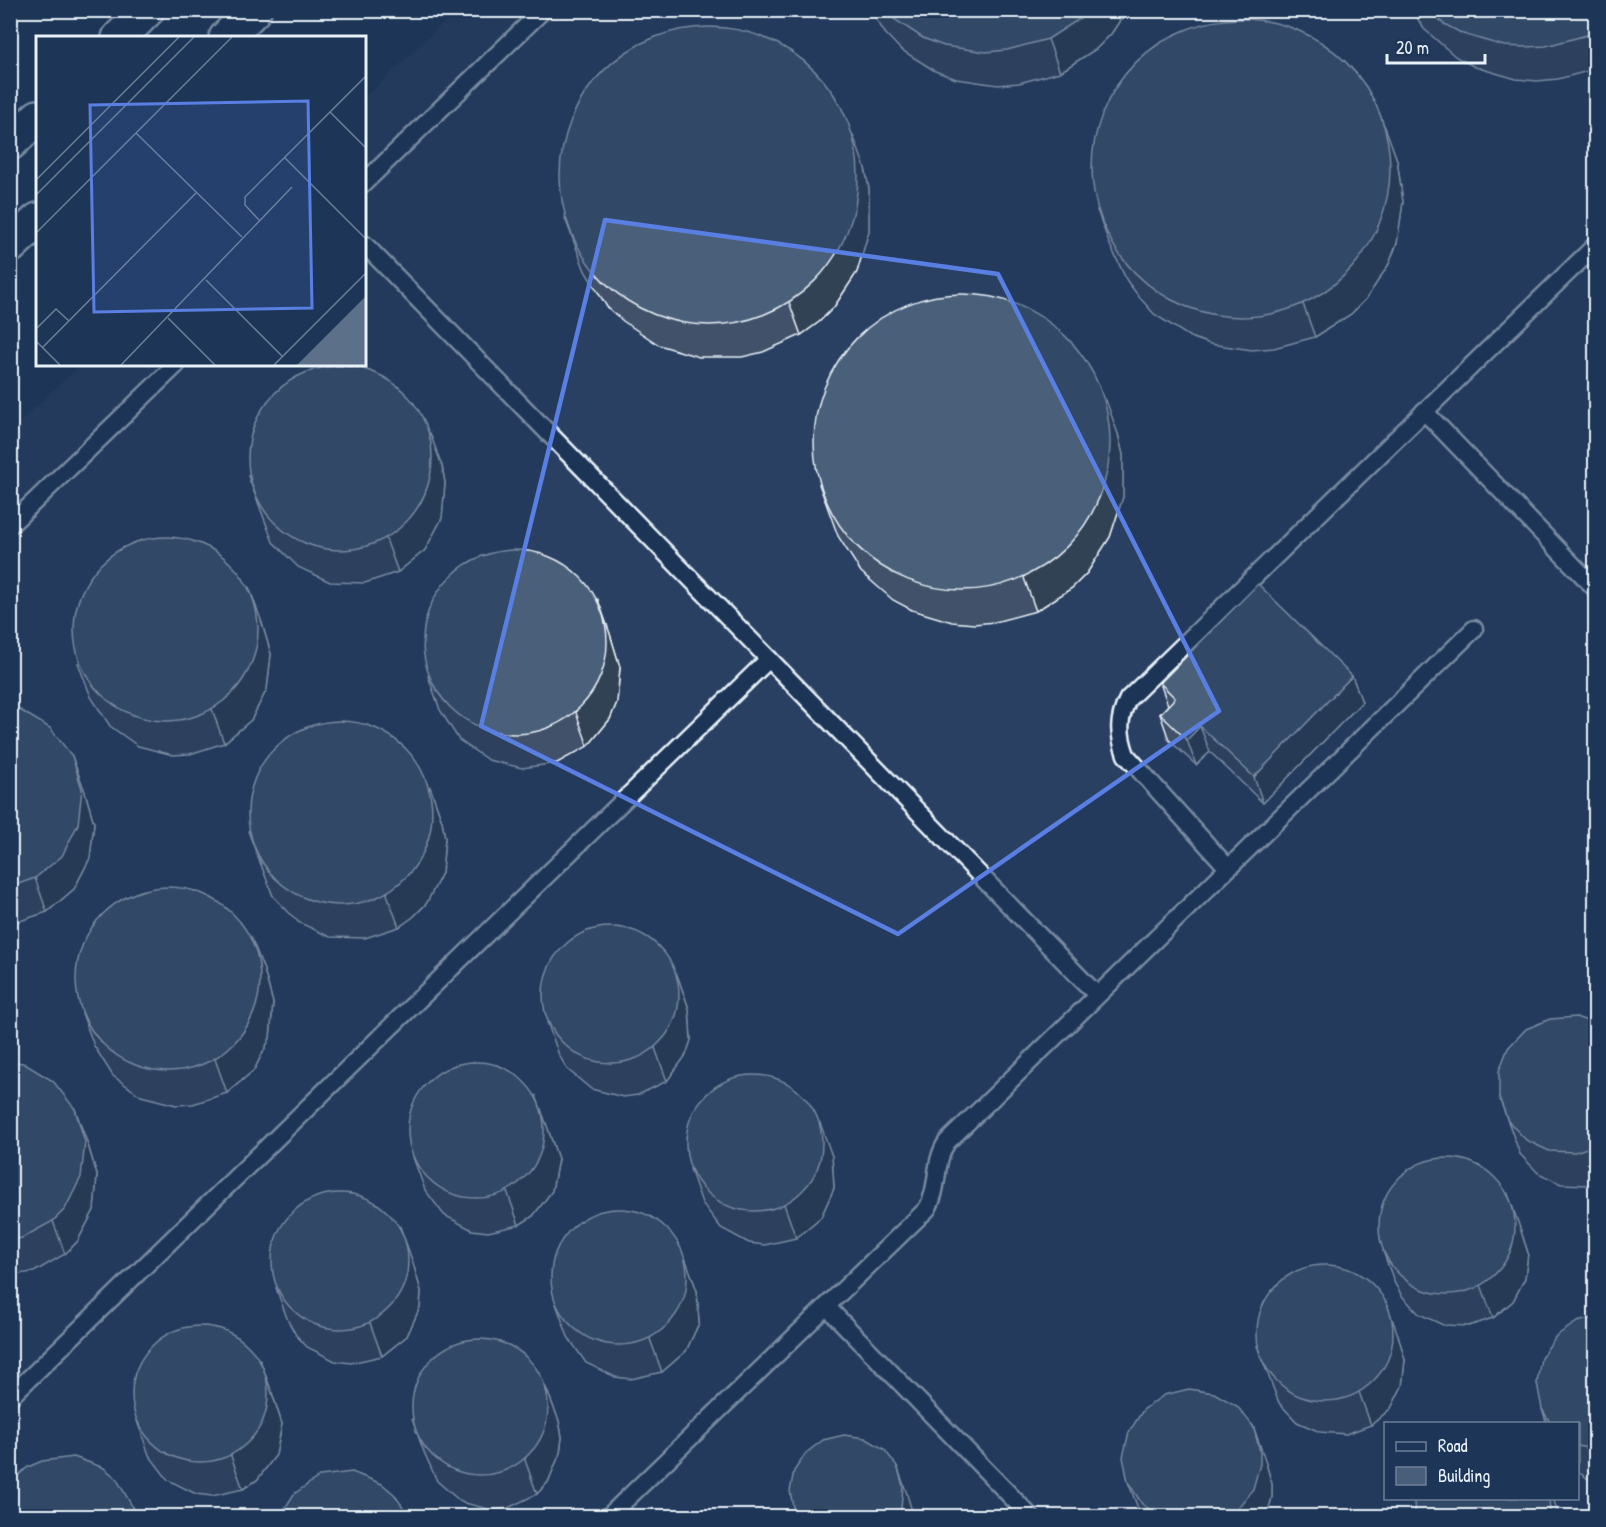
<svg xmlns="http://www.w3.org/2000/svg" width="1606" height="1527" viewBox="0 0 1606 1527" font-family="'Patrick Hand',sans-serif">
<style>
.built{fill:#2a4162;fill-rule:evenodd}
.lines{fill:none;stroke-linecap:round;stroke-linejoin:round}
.service-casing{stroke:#e8f1f8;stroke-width:21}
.tertiary-casing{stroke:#e8f1f8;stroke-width:38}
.service{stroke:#1d3557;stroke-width:16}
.tertiary{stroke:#1d3557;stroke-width:33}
.wall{fill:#3f5169;stroke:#e8f1f8;stroke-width:1.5}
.shaded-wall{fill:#334255;stroke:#e8f1f8;stroke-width:1.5}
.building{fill:#495e7a;stroke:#e8f1f8;stroke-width:1.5}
.marked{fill:none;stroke:#5a7fe2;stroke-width:4.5;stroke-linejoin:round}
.inset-road{fill:none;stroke:#6e8097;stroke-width:1.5}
.view{fill:#5a7fe2;fill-opacity:0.15;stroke:#5a7fe2;stroke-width:3}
.inset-edge{fill:none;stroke:#e8f1f8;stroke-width:3}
</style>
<rect width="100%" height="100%" fill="#1d3557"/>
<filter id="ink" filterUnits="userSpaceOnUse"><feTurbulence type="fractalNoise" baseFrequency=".0167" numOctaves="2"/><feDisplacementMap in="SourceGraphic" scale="12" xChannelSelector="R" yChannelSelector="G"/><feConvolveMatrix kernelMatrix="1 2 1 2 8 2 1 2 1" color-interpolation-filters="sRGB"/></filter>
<g filter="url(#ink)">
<path class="built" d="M456,11H1595V1516H11V430L80,365L364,364L365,97ZM1386,1424H1578V1498H1386Z"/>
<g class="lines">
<defs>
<g id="service">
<path d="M364,183L543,10"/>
<path d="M364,244L1097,995"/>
<path d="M1424,411L1596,589"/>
<path d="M10,525L177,364"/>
<path d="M1228,868L1126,755C1118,733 1118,719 1128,699L1596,245"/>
<path d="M827,1307L1030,1516"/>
<path d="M10,1397L769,659"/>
<path d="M609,1516L927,1209C940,1188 933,1162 947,1142L1474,629"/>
</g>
<g id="tertiary">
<path d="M119,38L147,10"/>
<path d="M226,38L254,10"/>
<path d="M10,143L38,117"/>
<path d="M10,246L38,220"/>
</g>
</defs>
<use href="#service" class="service-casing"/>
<use href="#tertiary" class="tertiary-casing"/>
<use href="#service" class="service"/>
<use href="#tertiary" class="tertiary"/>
</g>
<g class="wall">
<path d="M870,10H1127L1111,34L1096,49L1060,72L1019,83L998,85L956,79L935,71L900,49L885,33Z"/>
<path d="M1412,10H1596V69L1558,79L1537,81L1516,79L1475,67L1456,57L1424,29Z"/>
<path d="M1377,107L1397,160L1403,202L1397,243L1389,264L1366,299L1351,314L1315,337L1274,348L1252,350L1210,344L1190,337L1154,314L1140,298L1127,281L1109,243L1097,210Z"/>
<path d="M865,168L869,189V231L857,272L834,307L819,322L801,335L763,352L742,357H699L659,345L623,321L607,307L585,271L565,218Z"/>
<path d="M1118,434L1123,455V497L1110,537L1087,573L1072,588L1036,611L995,622L974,624L952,622L912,610L893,600L861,572L838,536L819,484Z"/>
<path d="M442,466L445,483L442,518L425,550L398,572L365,583L330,582L298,567L273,542L248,476Z"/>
<path d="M598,600L610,634L620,667L617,702L610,719L588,746L557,763L522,768L488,760L459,740L440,710L428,676Z"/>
<path d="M261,620L271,654L267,689L251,720L224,743L190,754L173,755L138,746L110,726L91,697L78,663Z"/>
<path d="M1352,676L1362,702L1263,803L1210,752L1196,765L1169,740L1160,714L1168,705L1160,683Z"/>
<path d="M10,708L84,789L94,823L90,858L74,889L47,912L14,923H10Z"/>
<path d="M430,787L442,821L445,838L442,873L426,904L413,917L399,927L365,938L330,937L298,922L273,896L248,831Z"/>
<path d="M264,970L273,1003L270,1038L254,1070L227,1093L193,1104L176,1105L141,1096L113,1076L94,1046L82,1013Z"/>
<path d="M677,975L689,1009L691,1040L686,1055L667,1081L638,1095L623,1097L591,1089L567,1069L559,1055L547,1022Z"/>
<path d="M1596,1024V1182L1587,1185L1561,1184L1538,1173L1520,1154L1499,1097Z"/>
<path d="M10,1061L87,1142L97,1175L94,1210L77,1242L65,1254L34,1272L10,1275Z"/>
<path d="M536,1096L548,1129L558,1159L552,1191L533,1216L519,1225L488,1232L472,1230L444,1215L425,1190L413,1157Z"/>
<path d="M832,1156L834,1188L821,1217L796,1238L765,1245L749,1243L721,1228L702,1203L690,1169Z"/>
<path d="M400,1227L412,1260L421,1291L420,1307L407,1336L382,1356L351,1363L335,1361L307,1347L296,1335L288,1321L276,1288Z"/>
<path d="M1520,1228L1528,1253L1525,1278L1513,1301L1493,1318L1469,1326L1443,1325L1419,1314L1402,1296L1395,1284L1383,1251Z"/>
<path d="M685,1258L697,1291L699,1323L686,1351L662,1372L631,1379L615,1377L586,1363L568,1337L556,1304Z"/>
<path d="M1596,1317V1480L1588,1479L1578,1471V1424H1547L1542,1409Z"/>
<path d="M1398,1335L1405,1360L1402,1386L1391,1408L1371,1425L1346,1434L1320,1432L1297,1422L1279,1403L1257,1346Z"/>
<path d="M260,1360L272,1393L282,1424L276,1455L257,1480L243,1489L212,1496L196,1494L168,1480L149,1455L137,1421Z"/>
<path d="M546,1388L559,1421L562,1437L560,1453L548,1482L537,1494L508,1508L492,1510L461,1502L437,1481L424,1452L412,1419Z"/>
<path d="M1253,1426L1265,1460L1272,1484V1497L1267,1516H1141L1128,1482Z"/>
</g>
<g class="shaded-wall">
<path d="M1089,10H1127L1111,34L1096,49L1060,72L1048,39Z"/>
<path d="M1596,29V57L1587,35Z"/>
<path d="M1385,127L1397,160L1403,202L1397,243L1389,264L1366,299L1351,314L1315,337L1303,304Z"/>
<path d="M853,135L865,168L869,189V231L857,272L834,307L819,322L801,335L789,302Z"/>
<path d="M1106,400L1118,434L1123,455V497L1110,537L1087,573L1072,588L1036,611L1024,578Z"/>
<path d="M430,433L442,466L445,483L442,518L425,550L398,572L386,539Z"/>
<path d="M249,587L261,620L271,654L267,689L251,720L224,743L212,709Z"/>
<path d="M598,600L610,634L620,667L617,702L610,719L588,746L576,713Z"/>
<path d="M1352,676L1362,702L1263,803L1254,777Z"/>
<path d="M1200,726L1210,752L1196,765L1187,740Z"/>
<path d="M72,756L84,789L94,823L90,858L74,889L47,912L35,878Z"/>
<path d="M430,787L442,821L445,838L442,873L426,904L413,917L399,927L387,894Z"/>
<path d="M251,937L264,970L273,1003L270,1038L254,1070L227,1093L215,1059Z"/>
<path d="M677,975L689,1009L691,1040L686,1055L667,1081L655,1048Z"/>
<path d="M536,1096L548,1129L558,1159L552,1191L533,1216L519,1225L507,1191Z"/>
<path d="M75,1109L87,1142L97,1175L94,1210L77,1242L65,1254L53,1221Z"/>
<path d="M820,1123L832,1156L834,1188L821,1217L796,1238L784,1204Z"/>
<path d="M1508,1194L1520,1228L1528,1253L1525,1278L1513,1301L1493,1318L1481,1285Z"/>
<path d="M400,1227L412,1260L421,1291L420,1307L407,1336L382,1356L370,1323Z"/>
<path d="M685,1258L697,1291L699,1323L686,1351L662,1372L650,1339Z"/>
<path d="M1386,1302L1398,1335L1405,1360L1402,1386L1391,1408L1371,1425L1359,1392Z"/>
<path d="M260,1360L272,1393L282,1424L276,1455L257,1480L243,1489L231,1456Z"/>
<path d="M546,1388L559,1421L562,1437L560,1453L548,1482L537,1494L525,1460Z"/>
<path d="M1253,1426L1265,1460L1272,1484V1497L1267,1516H1240L1237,1509Z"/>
<path d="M897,1466L906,1491L912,1511L911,1516H896Z"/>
<path d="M1549,1498H1553L1559,1516H1548Z"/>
<path d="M132,1506L135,1516H132Z"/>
</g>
<g class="building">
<path d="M883,10H1089L1084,16L1048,39L1007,50L986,52L944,46L923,38L888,15Z"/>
<path d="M1429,10H1596V29L1587,35L1546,46L1525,47L1504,46L1463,34L1444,24Z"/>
<circle cx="1241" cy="168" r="149"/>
<circle cx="709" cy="176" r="149"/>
<circle cx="962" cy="442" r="148"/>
<circle cx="340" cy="458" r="92"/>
<circle cx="166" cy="629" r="92"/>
<circle cx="515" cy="642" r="92"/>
<path d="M1258,584L1352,676L1254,777L1200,726L1187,740L1160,714L1175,698L1160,683Z"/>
<path d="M10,708L20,710L50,728L72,756L82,789L78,824L62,856L35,878L10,887Z"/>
<circle cx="340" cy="813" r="92"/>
<circle cx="168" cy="979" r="92"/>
<circle cx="611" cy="995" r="68"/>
<path d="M1576,1017L1596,1024V1145L1575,1152L1549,1151L1526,1140L1508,1121L1499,1097V1071L1508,1048L1526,1029L1550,1019Z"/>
<path d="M10,1061L23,1063L53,1081L75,1109L85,1142L81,1177L65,1209L53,1221L22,1238L10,1240Z"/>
<circle cx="476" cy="1130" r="68"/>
<circle cx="754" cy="1143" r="68"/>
<circle cx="1447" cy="1226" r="68"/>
<circle cx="340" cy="1261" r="68"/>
<circle cx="619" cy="1277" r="68"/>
<circle cx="1325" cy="1333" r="68"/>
<path d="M1596,1317V1450L1578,1446V1424H1551L1542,1409L1537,1383L1541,1358L1556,1336L1577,1322Z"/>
<circle cx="200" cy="1394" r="68"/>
<circle cx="480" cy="1407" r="68"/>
<path d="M1189,1389L1214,1393L1237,1406L1253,1426L1260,1451V1464L1253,1489L1237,1509L1223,1516H1160L1142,1504L1128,1482L1123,1457L1129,1432L1143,1410L1164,1395Z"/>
<path d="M844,1435L865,1438L884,1449L897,1466L903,1486L901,1508L896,1516H797L794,1512L790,1491L794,1471L806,1453L823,1440Z"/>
<path d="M74,1457L104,1468L116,1478L132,1506V1516H10V1486L15,1478L28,1467L42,1461Z"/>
<path d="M352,1472L382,1484L394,1494L403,1507L406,1516H280L294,1494L320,1476Z"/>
<path d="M1415,1498H1549L1550,1511L1548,1516H1416L1414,1504Z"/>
</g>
</g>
<path d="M0 0H1606V1527H0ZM605,220L998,274L1219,711L898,934L481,726Z" fill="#1d3557" fill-opacity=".55" fill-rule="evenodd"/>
<path class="marked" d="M605,220L998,274L1219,711L898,934L481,726Z"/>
<g transform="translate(36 36)">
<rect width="330" height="330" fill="#1d3557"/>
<path d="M330,260V329H261Z" fill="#5d7089"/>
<path class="inset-road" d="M294,76L330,112M100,97L206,201M248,121L330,203M0,144L143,1M0,159L158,1M223,184L209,169V161L330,40M0,197L196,1M170,244L246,320M132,282L179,329M0,293L20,273L33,285M0,305L24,329M7,311L160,157M85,329L256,151M238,329L330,237"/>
<path class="view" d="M272,65L276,272L58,276L54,69Z"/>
<rect width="330" height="330" class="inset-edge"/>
</g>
<rect width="1606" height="1527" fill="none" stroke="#1d3557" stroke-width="36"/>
<rect x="18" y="18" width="1570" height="1491" fill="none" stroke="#e8f1f8" stroke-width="2" filter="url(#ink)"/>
<rect x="1384" y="1422" width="195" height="78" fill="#1d3557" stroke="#6e8097" stroke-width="1.5"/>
<rect x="1396" y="1442" width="30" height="9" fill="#1d3557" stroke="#6e8097" stroke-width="1.5"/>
<text x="1438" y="1452" font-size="18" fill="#e8f1f8">Road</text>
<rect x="1396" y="1467" width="30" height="18" fill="#495e7a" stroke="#6e8097" stroke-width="1.5"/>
<text x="1438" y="1482" font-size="18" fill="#e8f1f8">Building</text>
<path d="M1387 54v9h98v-9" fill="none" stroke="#e8f1f8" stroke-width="3"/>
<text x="1396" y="54" font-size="18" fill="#e8f1f8" stroke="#1d3557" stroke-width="4.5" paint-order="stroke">20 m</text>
</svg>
